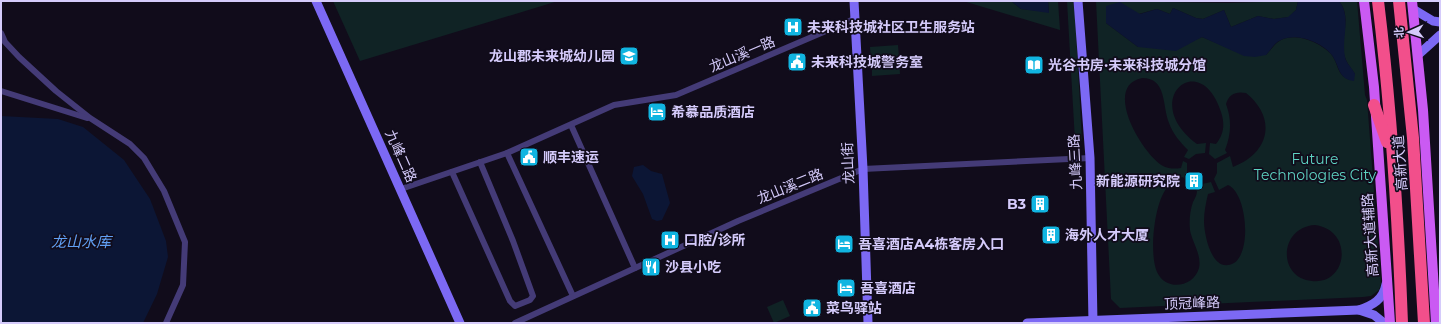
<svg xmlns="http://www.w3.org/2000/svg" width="1441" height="324" viewBox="0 0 1441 324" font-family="Montserrat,'Noto Sans SC',sans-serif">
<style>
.green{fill:#102325;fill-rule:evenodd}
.water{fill:#0c1635}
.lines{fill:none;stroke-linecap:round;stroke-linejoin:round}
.street{stroke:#443b77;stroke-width:6}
.secondary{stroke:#7c69f4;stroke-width:9}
.primary{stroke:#ca5af3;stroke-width:10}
.highway{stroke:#f24f8b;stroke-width:12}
.labels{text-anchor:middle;stroke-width:3.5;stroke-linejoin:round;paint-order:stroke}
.poi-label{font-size:14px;font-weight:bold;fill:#d5cbfb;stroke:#110c1b;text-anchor:start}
.street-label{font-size:14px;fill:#d5cbfb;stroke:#110c1b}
.park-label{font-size:14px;fill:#5ed4c3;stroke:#110c1b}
.water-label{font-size:15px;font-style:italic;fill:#619ff3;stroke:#110c1b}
</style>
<rect width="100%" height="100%" fill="#110c1b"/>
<g class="green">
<path d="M333,1H558L360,61Z"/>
<path d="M963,1H1011L1021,9L1049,12L1048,1H1058L1060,30Z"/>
<path d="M1067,1H1073L1075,14L1082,141H1075Z"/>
<path d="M1096,1L1229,3L1298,1L1296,10L1289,17L1274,19L1258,16L1231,27L1224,10L1203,19L1196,18L1173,8L1170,14L1157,9L1106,23L1138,47L1190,42L1202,37L1235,51L1266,55C1270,51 1275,43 1281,40C1295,32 1320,42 1331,54C1339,64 1336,75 1350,80L1355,74C1352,69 1348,65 1346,60C1337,41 1354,20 1339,1H1357L1365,95L1367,100L1381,283L1379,290L1371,296L1363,297L1120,308L1111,299ZM1142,78C1167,78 1162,105 1169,123C1173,134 1180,142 1188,150L1184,157L1189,159L1196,154L1205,153L1206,143L1197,144C1138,101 1200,46 1221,112C1225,124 1224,134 1216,144L1210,143L1209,154L1215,159L1227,153L1225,150C1231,135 1232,120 1226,104C1229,94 1236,91 1246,93C1277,118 1270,153 1233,167L1230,156L1217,163V173L1214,179L1219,190L1228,185C1247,193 1252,252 1234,263C1212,275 1204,235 1204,221C1204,211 1206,203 1208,194L1215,192L1211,182L1202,184L1193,181L1189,185L1197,191C1197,195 1195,198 1193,202C1190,211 1189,220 1190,230C1192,242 1202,255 1199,268C1194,287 1166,292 1157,272C1149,254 1154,205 1166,189C1170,182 1176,179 1183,177L1186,181L1190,178L1187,172V163L1183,161L1181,168C1175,169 1169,169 1163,166C1142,154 1102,86 1142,78ZM1315,225C1354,230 1348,285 1312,281C1277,278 1279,227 1315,225Z"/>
<path d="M898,45L899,58L871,60L870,47Z"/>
<path d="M899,60L900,74L872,76V62Z"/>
<path d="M783,300L790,316L774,323L767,307Z"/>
</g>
<g class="water">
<path d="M1011,1H1048L1049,13L1021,9Z"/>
<path d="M1298,1H1339C1352,17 1341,38 1345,57C1346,63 1352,68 1355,74L1354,81C1337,79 1340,65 1331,54C1322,42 1295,32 1281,40C1275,42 1270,51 1266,55L1255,57L1244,56L1202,37L1176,51L1138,47L1106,23V6L1120,2L1140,14L1157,9L1170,14L1173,8L1196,18L1203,19L1224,10L1231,27L1258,16L1274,19L1288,17L1296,10Z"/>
<path d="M1,116L58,119L83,127L124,160L150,199L166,241L168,257L157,294L143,323H1Z"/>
<path d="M643,165L651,171L662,174L670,203L662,220L657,221L652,219L643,194L632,176L634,167Z"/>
</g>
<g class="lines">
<g class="street">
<path d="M1,33L5,42L19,57L56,91L90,118L130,144L144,158L164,191L185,242L183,285L166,323"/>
<path d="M1,91L87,118"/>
<path d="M571,125L635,268"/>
<path d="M507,153L573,296"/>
<path d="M452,172L510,301L515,306L530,300L533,296L513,241L480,162"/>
<path d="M401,189L507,153L614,105L676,95L854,19"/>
<path d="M515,323L738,221L863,169L1090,158L1091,156"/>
</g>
<g class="secondary">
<path d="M316,1L460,323"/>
<path d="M854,1L863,169L868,323"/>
<path d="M1078,1L1090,158L1093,323"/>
<path d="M1413,9L1433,21L1440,22"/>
<path d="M1418,55L1440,35"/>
<path d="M1027,323L1359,310"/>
<path d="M1384,323L1374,315L1359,310C1373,305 1383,300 1386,284"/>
</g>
<g class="primary">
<path d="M1364,1L1374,87L1390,323"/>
<path d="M1412,1L1423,110L1436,323"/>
</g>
<g class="highway">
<path d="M1378,1C1391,108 1398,216 1402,323"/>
<path d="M1399,1L1413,138L1424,323"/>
<path d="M1374,105L1387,142"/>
</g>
</g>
<defs>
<symbol id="hospital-square" viewBox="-11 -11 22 22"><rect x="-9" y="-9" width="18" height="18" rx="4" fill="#11b5e1" stroke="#110c1b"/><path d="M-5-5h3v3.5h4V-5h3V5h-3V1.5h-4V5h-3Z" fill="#fff"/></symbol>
<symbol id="school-square" viewBox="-11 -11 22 22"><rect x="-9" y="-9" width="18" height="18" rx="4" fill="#11b5e1" stroke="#110c1b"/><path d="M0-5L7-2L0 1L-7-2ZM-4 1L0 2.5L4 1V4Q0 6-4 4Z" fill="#fff"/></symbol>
<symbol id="civic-square" viewBox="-11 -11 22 22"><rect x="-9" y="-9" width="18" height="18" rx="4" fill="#11b5e1" stroke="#110c1b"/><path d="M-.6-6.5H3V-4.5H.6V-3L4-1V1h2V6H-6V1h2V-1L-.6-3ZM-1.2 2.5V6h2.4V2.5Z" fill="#fff"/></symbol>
<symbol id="library-square" viewBox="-11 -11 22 22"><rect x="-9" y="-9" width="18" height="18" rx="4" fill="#11b5e1" stroke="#110c1b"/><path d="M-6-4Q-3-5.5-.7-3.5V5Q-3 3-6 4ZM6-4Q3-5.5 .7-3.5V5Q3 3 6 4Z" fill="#fff"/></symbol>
<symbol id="hotel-square" viewBox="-11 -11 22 22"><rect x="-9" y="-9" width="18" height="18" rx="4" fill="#11b5e1" stroke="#110c1b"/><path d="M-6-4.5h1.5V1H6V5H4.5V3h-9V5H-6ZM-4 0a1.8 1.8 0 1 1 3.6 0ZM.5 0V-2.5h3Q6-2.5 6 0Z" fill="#fff"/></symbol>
<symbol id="building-square" viewBox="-11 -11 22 22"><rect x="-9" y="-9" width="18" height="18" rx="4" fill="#11b5e1" stroke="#110c1b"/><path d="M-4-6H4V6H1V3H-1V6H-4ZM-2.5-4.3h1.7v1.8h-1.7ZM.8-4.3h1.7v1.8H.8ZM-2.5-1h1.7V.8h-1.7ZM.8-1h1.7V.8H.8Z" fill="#fff"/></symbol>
<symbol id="restaurant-square" viewBox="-11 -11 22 22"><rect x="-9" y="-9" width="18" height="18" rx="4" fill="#11b5e1" stroke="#110c1b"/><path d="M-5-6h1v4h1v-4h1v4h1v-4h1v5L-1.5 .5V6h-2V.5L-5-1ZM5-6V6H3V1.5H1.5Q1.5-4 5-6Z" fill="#fff"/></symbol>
</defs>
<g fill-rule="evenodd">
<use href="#hospital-square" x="782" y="16" width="22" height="22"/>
<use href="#school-square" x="618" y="45" width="22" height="22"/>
<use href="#civic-square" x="786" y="51" width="22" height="22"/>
<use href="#library-square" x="1023" y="54" width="22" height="22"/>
<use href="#hotel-square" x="646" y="101" width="22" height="22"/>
<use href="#civic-square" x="518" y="146" width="22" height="22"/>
<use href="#building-square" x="1183" y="170" width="22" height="22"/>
<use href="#building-square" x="1029" y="193" width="22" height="22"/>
<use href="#building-square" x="1040" y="224" width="22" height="22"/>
<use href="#hospital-square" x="659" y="229" width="22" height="22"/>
<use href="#hotel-square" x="833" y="233" width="22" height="22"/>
<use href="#restaurant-square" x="640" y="256" width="22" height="22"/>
<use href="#hotel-square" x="835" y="277" width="22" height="22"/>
<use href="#civic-square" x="801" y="297" width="22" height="22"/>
</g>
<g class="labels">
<g class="poi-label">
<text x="807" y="32">未来科技城社区卫生服务站</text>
<text x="615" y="61" text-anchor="end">龙山郡未来城幼儿园</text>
<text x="811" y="67">未来科技城警务室</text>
<text x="1048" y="70">光谷书房·未来科技城分馆</text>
<text x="671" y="117">希慕品质酒店</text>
<text x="543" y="162">顺丰速运</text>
<text x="1180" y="186" text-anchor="end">新能源研究院</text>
<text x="1026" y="209" text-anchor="end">B3</text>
<text x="1065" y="240">海外人才大厦</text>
<text x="684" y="245">口腔/诊所</text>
<text x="858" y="249">吾喜酒店A4栋客房入口</text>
<text x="665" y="272">沙县小吃</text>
<text x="860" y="293">吾喜酒店</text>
<text x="826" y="313">菜鸟驿站</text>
</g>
<g class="street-label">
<text transform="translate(742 54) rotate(-23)" y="5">龙山溪一路</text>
<text transform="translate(401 156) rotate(66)" y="5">九峰二路</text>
<text transform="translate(1075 162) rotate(-93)" y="5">九峰三路</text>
<text transform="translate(848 163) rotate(-93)" y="5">龙山街</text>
<text transform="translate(1400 163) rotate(-94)" y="5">高新大道</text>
<text transform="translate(790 186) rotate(-22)" y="5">龙山溪二路</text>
<text transform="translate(1370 235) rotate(-94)" y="5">高新大道辅路</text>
<text transform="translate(1192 303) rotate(-2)" y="5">顶冠峰路</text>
</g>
<g class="park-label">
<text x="1315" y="164">Future<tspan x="1315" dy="16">Technologies City</tspan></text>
</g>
<g class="water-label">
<text x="81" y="247">龙山水库</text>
</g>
</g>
<rect width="1441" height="324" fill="none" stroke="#d5cbfb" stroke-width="4"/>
<g transform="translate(1409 32) rotate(267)" stroke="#110c1b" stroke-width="3" paint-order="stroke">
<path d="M0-3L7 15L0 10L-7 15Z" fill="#d5cbfb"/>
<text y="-6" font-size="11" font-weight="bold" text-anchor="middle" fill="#d5cbfb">北</text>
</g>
</svg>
